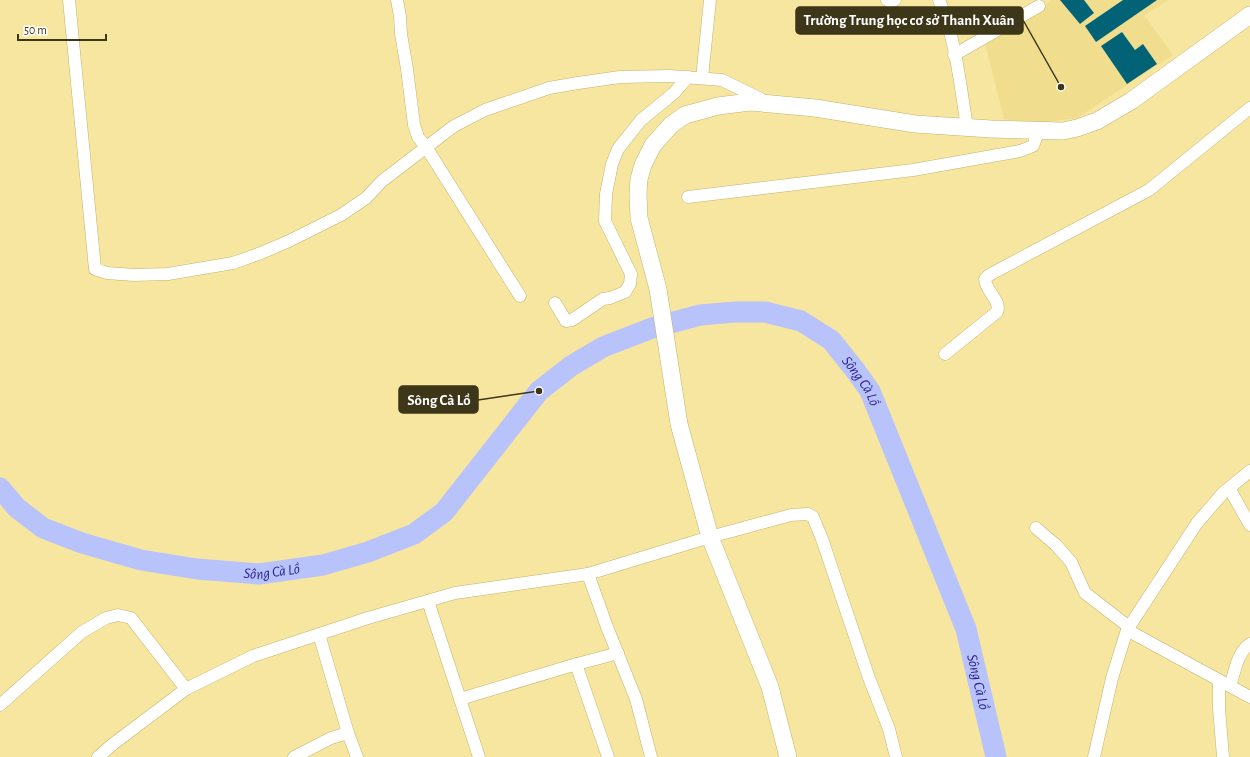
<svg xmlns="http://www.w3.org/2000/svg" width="1250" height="757" viewBox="0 0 1250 757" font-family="'Alegreya Sans',sans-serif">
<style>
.built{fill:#f0de8e}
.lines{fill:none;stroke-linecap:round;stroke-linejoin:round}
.river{stroke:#b8c2fb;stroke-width:21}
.building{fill:#036376}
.street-casing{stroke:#c3b36d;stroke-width:13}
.secondary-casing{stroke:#c3b36d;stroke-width:18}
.street{stroke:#fff;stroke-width:12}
.secondary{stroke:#fff;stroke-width:17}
.labels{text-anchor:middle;stroke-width:4;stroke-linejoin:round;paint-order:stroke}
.water-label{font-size:15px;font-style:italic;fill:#2a228b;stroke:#fff}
.leader{fill:none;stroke:#3d3619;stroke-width:1.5}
.callout-dot{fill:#3d3619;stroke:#fff;stroke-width:1.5}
.callout{fill:#3d3619;stroke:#3d3619;stroke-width:1.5}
.callout-label{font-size:15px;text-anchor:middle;font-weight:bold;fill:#fff}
</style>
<rect width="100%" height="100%" fill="#f7e69f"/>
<path class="built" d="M1050,0H1169L1144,15L1173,55L1077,118L1037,123L1004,119L985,43L1042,11Z"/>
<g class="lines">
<path class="river" id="s1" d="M0,488L17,508L43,528L82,543L141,560L197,569L259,574L323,565L368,552L414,534L444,512L539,391L571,366L603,347L652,328L700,315L735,312H765L801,321L831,340L855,370L870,391L966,629L996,757"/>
</g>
<g class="building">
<path d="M1060,0H1084L1094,13L1080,24Z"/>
<path d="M1123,0H1157L1096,42L1085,26Z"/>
<path d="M1122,32L1135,50L1143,44L1157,64L1127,84L1101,46Z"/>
</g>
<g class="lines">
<defs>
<g id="street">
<path d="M69,0L95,269L107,273L134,275L168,274L233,263L261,253L289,241L341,215L366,198L382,181L454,126L485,110L549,88L578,83L620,77L670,76L722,80L761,99L764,102"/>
<path d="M397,0L400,16L401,34L407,69L414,125L418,137L426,147L520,296"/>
<path d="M887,0L889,1L895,0"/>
<path d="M939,0C956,39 960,85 967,127"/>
<path d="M954,55L1039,6"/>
<path d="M702,78L710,0"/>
<path d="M688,197L913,170L1020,151L1033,146L1039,130"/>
<path d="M555,303L566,321L572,320L603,299L610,298L625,292L630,284L631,274L605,221L606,194L612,164L618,149L641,120L674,93L688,77"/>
<path d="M945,354L997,312C1002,301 985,291 985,279L989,275L1149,190L1250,108"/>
<path d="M1229,488L1250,525"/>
<path d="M1036,528L1056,545L1071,562L1085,593L1129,627"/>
<path d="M588,574L607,627L636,699L651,757"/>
<path d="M428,601L479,757"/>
<path d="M1127,630L1250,697"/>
<path d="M319,634L348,733L357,757"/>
<path d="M576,664L608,757"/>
<path d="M1219,680V708L1223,757"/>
<path d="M1230,686C1235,672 1237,652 1250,644"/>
<path d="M460,699L570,666L618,653"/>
<path d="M0,705L82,632L106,618L118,615L131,618L186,689"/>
<path d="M98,757L113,744L186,689L253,656L368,618L455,593L588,574L710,537L791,515L808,514L813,517L822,539L869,678L889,729L896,757"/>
<path d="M294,757L331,738L348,733"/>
<path d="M1094,757L1112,678L1127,630L1197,523L1223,493L1250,471"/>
</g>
<path id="secondary" d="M788,757L770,687L710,537L679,424L658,289L639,218L638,194L639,179L643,165L653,145L671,125L685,115L718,106L750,102L815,108L915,124L991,129L1063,131L1077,128L1097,121L1131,101L1250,15"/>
</defs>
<use href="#street" class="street-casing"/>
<use href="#secondary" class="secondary-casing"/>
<use href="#street" class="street"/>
<use href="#secondary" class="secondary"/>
</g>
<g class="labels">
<g class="water-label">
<text dy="5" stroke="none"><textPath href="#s1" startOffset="1002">Sông Cà Lồ</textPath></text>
<text dy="5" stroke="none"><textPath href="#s1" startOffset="294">Sông Cà Lồ</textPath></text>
<text dy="5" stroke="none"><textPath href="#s1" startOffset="1326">Sông Cà Lồ</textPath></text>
</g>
</g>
<path class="leader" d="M1061 87L1023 20M539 391L478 400"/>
<g class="callout-dot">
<circle cx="1061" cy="87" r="4"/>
<circle cx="539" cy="391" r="4"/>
</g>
<g class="callout">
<rect x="796" y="7" width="227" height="27" rx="4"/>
<rect x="399" y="386" width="79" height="27" rx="4"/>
</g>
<g class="callout-label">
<text x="909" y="25">Trường Trung học cơ sở Thanh Xuân</text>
<text x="439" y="405">Sông Cà Lồ</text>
</g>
<path d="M18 34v6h88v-6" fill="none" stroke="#3d3619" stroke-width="2"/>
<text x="24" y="34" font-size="12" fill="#3d3619" stroke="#ffffff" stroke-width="3" paint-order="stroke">50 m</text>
</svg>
